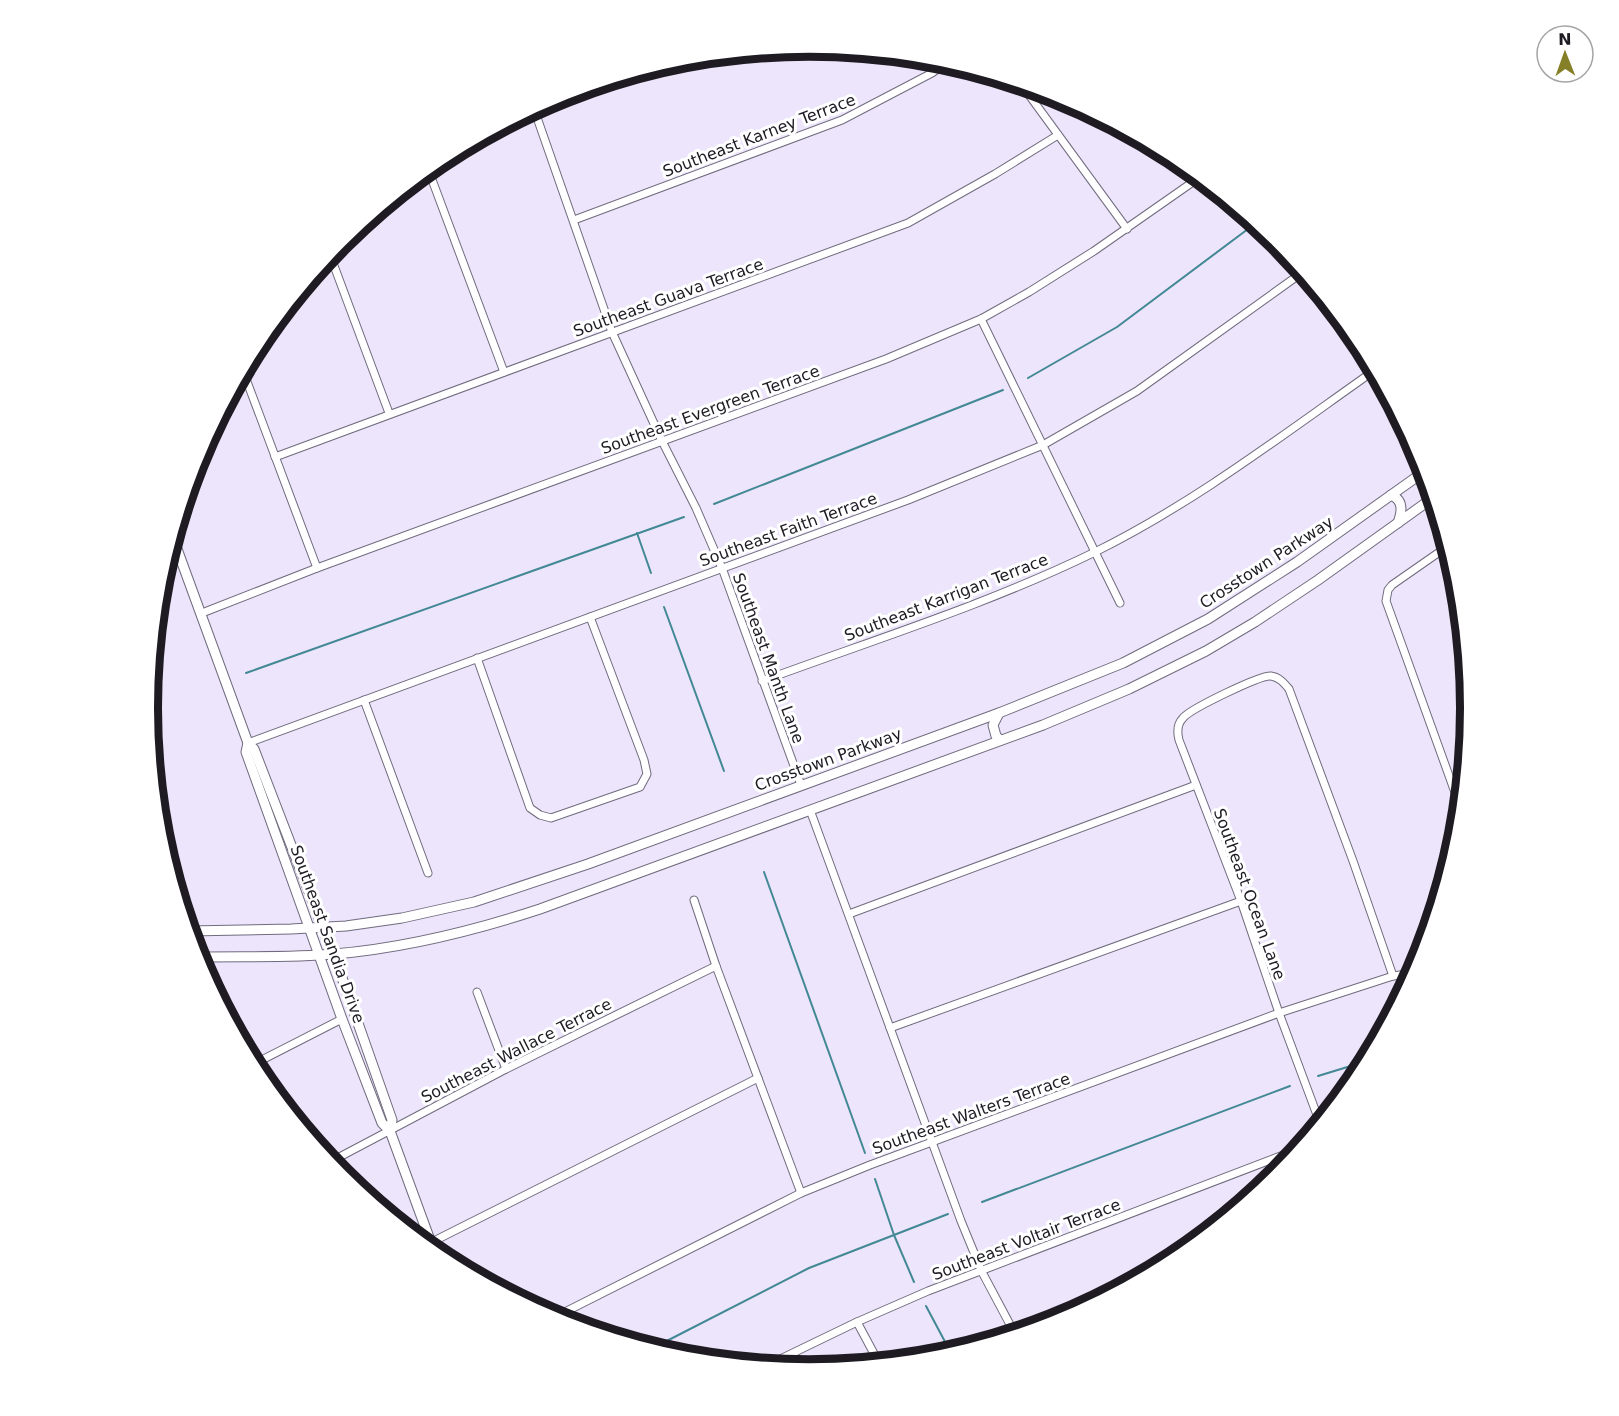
<svg xmlns="http://www.w3.org/2000/svg" width="1619" height="1416" viewBox="0 0 1619 1416" font-family="'DejaVu Sans',sans-serif">
<style>
.lines{fill:none;stroke-linecap:round;stroke-linejoin:round}
.stream{stroke:#438895;stroke-width:2}
.street-casing{stroke:#716b7e;stroke-width:9}
.secondary-casing{stroke:#716b7e;stroke-width:11}
.street{stroke:#fff;stroke-width:7}
.secondary{stroke:#fff;stroke-width:9}
.labels{text-anchor:middle;stroke-width:6;stroke-linejoin:round;paint-order:stroke}
.street-label{font-size:16px;fill:#1e1b23;stroke:#fff}
.rim{fill:none;stroke:#1e1b23;stroke-width:8}
</style>
<rect width="100%" height="100%" fill="#ece5fb"/>
<g class="lines">
<g class="stream">
<path d="M1028,378L1117,327L1256,223"/>
<path d="M714,504L1003,390"/>
<path d="M637,533L651,573"/>
<path d="M664,607L724,771"/>
<path d="M246,673L684,517"/>
<path d="M764,872L865,1153"/>
<path d="M1318,1076L1367,1061"/>
<path d="M875,1179L894,1235L914,1282"/>
<path d="M982,1202L1290,1086"/>
<path d="M926,1306L951,1353"/>
<path d="M653,1348L809,1268L948,1214"/>
</g>
<defs>
<g id="street">
<path d="M1021,84L1127,229"/>
<path d="M556,97L558,96"/>
<path d="M534,109L612,332L662,441L696,508L722,568L801,785"/>
<path d="M428,169L504,372"/>
<path d="M574,220L842,120L932,73L947,62"/>
<path d="M330,255L389,413"/>
<path d="M981,319L1120,603"/>
<path d="M243,371L317,568"/>
<path d="M275,457L908,223L995,174L1058,135"/>
<path d="M1448,546L1392,585L1388,590L1386,601L1461,809"/>
<path d="M202,613L317,568L886,359L981,319L1029,292L1094,251L1200,177"/>
<path d="M477,658L530,808L540,815L551,818L640,787L647,774L644,760L590,617"/>
<path d="M762,681C873,640 986,605 1093,553C1193,504 1284,434 1375,370"/>
<path d="M364,700L428,873"/>
<path d="M248,743L908,500L1043,445L1137,391L1303,272"/>
<path d="M810,810L961,1221L982,1272L1015,1334"/>
<path d="M694,900L716,966L801,1193"/>
<path d="M849,914L1196,785"/>
<path d="M477,992L506,1069"/>
<path d="M890,1028L1241,901"/>
<path d="M254,1064L342,1019"/>
<path d="M1320,1123L1279,1013L1241,901L1179,740C1177,732 1177,724 1183,718C1190,709 1260,675 1271,676C1279,677 1284,683 1289,689L1353,861L1393,976"/>
<path d="M330,1162L506,1069L716,966"/>
<path d="M426,1245L758,1078"/>
<path d="M553,1318L801,1193L870,1165L1279,1013L1393,976L1414,973"/>
<path d="M857,1322L879,1363"/>
<path d="M768,1365L857,1322L928,1291L1299,1149"/>
</g>
<g id="secondary">
<path d="M1391,495C1404,500 1402,512 1398,523"/>
<path d="M173,538L248,743L254,749L340,972L392,1120L390,1131L434,1251"/>
<path d="M999,713L993,725L996,736L1000,740"/>
<path d="M248,743L246,752L342,1019L382,1123L390,1131"/>
<path d="M189,931L291,929L346,926L402,918L474,902L588,864L999,713L1123,663L1208,619L1297,562L1425,471"/>
<path d="M197,957C243,956 289,958 334,954C405,948 473,931 540,909L1043,725L1129,689L1206,651L1255,622L1318,580L1434,497"/>
</g>
</defs>
<use href="#street" class="street-casing"/>
<use href="#secondary" class="secondary-casing"/>
<use href="#street" class="street"/>
<use href="#secondary" class="secondary"/>
</g>
<g class="labels">
<g class="street-label">
<text transform="translate(759 135) rotate(-21)" y="6">Southeast Karney Terrace</text>
<text transform="translate(668 297) rotate(-20)" y="6">Southeast Guava Terrace</text>
<text transform="translate(710 409) rotate(-20)" y="6">Southeast Evergreen Terrace</text>
<text transform="translate(788 529) rotate(-20)" y="6">Southeast Faith Terrace</text>
<text transform="translate(1266 562) rotate(-33)" y="6">Crosstown Parkway</text>
<text transform="translate(946 597) rotate(-21)" y="6">Southeast Karrigan Terrace</text>
<text transform="translate(769 658) rotate(70)" y="6">Southeast Manth Lane</text>
<text transform="translate(828 759) rotate(-20)" y="6">Crosstown Parkway</text>
<text transform="translate(1250 894) rotate(70)" y="6">Southeast Ocean Lane</text>
<text transform="translate(328 934) rotate(70)" y="6">Southeast Sandia Drive</text>
<text transform="translate(516 1050) rotate(-27)" y="6">Southeast Wallace Terrace</text>
<text transform="translate(971 1113) rotate(-20)" y="6">Southeast Walters Terrace</text>
<text transform="translate(1026 1239) rotate(-21)" y="6">Southeast Voltair Terrace</text>
</g>
</g>
<path d="M0 0H1619V1416H0ZM158 708a651 651 0 1 1 1302 0a651 651 0 1 1-1302 0Z" fill="#fff" fill-rule="evenodd"/>
<path class="rim" d="M158 708a651 651 0 1 1 1302 0a651 651 0 1 1-1302 0Z"/>
<g transform="translate(1565 54) rotate(359)"><circle r="28" fill="#ffffff" stroke="#a5a4a7" stroke-width="1.5"/>
<path d="M0-4.5L10 22L0 15L-10 22Z" fill="#858027"/>
<text y="-9" font-size="16" font-weight="bold" text-anchor="middle" fill="#1e1b23">N</text>
</g>
</svg>
